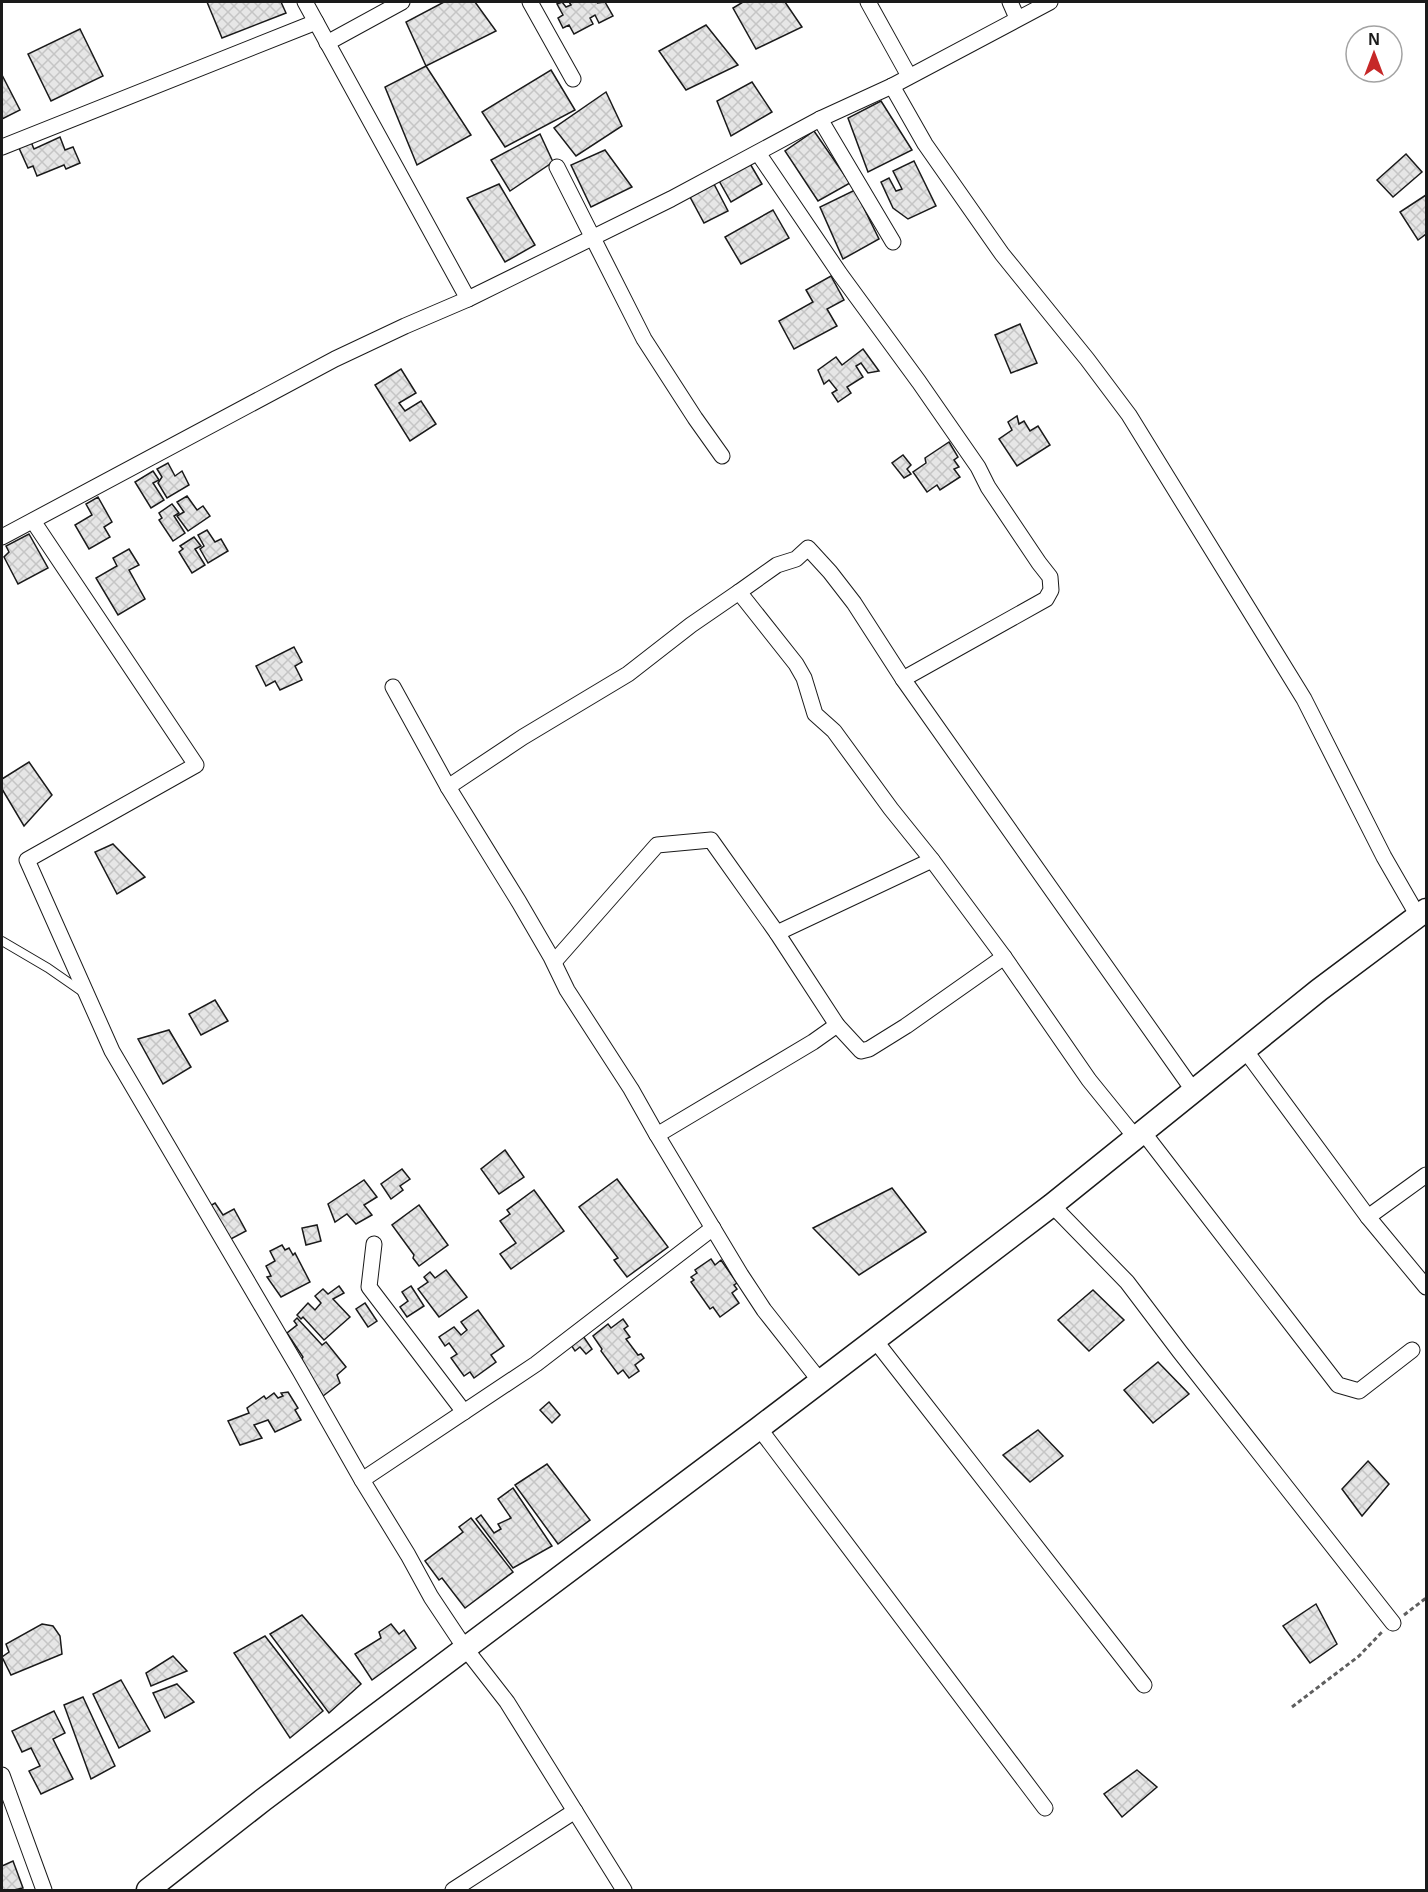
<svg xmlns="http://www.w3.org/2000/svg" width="1428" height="1892" viewBox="0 0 1428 1892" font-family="Helvetica,sans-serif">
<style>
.building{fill:url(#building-cross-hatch);stroke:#1a1a1a;stroke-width:1.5}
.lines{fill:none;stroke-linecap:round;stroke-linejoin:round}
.lane-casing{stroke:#1a1a1a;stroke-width:10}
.street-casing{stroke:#1a1a1a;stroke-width:17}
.secondary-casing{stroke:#1a1a1a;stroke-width:25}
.path{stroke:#5f5f5f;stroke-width:3;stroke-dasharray:4.5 3;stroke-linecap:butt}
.lane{stroke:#fff;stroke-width:8}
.street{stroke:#fff;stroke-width:15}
.secondary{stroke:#fff;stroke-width:22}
</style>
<defs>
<pattern id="building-cross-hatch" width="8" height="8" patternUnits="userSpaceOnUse" patternTransform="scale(1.5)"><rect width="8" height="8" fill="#e6e6e6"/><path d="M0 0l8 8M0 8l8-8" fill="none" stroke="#c5c5c5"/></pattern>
</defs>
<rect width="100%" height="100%" fill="#fff"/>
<g class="building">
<path d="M207,2H281L286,13L222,38Z"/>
<path d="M444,2H475L496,31L426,66L406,22Z"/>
<path d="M562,2L566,7L571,5L569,2H600L597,3L605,2L613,16L599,23L595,15L590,18L593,24L574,34L569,25L563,28L558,18L563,15L557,4Z"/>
<path d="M743,2H785L802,27L756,49L733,8Z"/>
<path d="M706,25L738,65L686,90L659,51Z"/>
<path d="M80,29L103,76L51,101L28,54Z"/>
<path d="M426,66L471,135L417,165L385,87Z"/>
<path d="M551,70L575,110L505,147L482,112Z"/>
<path d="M2,75L20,110L2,119Z"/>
<path d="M752,82L772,112L731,136L717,101Z"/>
<path d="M606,92L622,126L576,156L554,128Z"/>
<path d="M881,101L912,150L868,172L848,118Z"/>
<path d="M814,131L850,183L818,201L785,151Z"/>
<path d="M540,134L553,162L510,191L491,160Z"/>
<path d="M60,137L65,150L73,147L80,163L66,169L64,165L37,176L33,166L28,168L19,148L31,142L34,149Z"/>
<path d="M605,150L632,187L591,207L571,165Z"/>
<path d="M1406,154L1422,172L1393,197L1377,180Z"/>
<path d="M914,161L936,206L908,219L893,208L881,182L889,178L896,191L902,189L893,171Z"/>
<path d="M749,162L762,184L731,202L718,179Z"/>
<path d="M499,184L535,245L505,262L467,198Z"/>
<path d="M714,184L728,211L704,223L690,197Z"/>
<path d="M855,190L879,239L843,259L820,207Z"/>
<path d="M1426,195V234L1418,240L1400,212Z"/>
<path d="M773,210L789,238L741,264L725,237Z"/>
<path d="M831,276L844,300L827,309L837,326L794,349L779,321L813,302L806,290Z"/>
<path d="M1020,324L1037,363L1011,373L995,335Z"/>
<path d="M863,349L879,371L868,373L861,363L856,366L863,377L847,387L851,393L838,402L832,393L837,390L829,380L824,384L818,370L836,357L842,365Z"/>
<path d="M401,369L416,393L399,403L405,411L421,401L436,424L410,441L375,385Z"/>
<path d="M1017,416L1019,424L1024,421L1030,431L1038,426L1050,445L1017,466L999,439L1012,430L1008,422Z"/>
<path d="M949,442L958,457L954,460L959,467L954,469L960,477L940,490L937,485L927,492L913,472L926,463L925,458Z"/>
<path d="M903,455L911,465L907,469L911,474L904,478L892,463Z"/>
<path d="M168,463L175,476L182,471L189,485L167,498L158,483L162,477L157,469Z"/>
<path d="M153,471L159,480L153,483L164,500L151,508L135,482Z"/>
<path d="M187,496L197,510L203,506L210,516L188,531L177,516L184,512L177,502Z"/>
<path d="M98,497L112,522L104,527L110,537L89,549L75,525L92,515L86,504Z"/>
<path d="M172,504L179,513L174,516L185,533L173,541L159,520L162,518L159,513Z"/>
<path d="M207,530L215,542L221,539L228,551L208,563L200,549L204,546L198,535Z"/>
<path d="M29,534L48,568L18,584L4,557L9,552L6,546Z"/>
<path d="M194,537L201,546L195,549L205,565L192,573L179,552L183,549L180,546Z"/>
<path d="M129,549L139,565L129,570L145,599L118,615L96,578L117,566L113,558Z"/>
<path d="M294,647L302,662L295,666L302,680L280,690L275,681L266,686L256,666Z"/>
<path d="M29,762L52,795L24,826L2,789V779Z"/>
<path d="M113,844L145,877L117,894L95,852Z"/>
<path d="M215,1000L228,1021L201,1035L189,1014Z"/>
<path d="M169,1030L191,1067L163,1084L138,1039Z"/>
<path d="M505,1150L524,1177L499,1194L481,1169Z"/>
<path d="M402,1169L410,1179L400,1186L403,1190L391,1199L381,1184Z"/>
<path d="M617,1179L668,1247L627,1277L614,1260L618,1258L579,1207Z"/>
<path d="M364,1180L377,1197L364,1205L372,1215L356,1224L347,1214L335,1222L328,1204Z"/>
<path d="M892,1188L926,1232L859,1275L813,1228Z"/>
<path d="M534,1190L564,1231L511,1269L500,1254L516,1243L500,1221L510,1214L507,1210Z"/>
<path d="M215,1203L223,1215L234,1209L246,1231L229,1240L210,1206Z"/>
<path d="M419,1205L448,1245L419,1266L413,1258L414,1255L392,1225Z"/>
<path d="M317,1225L321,1241L306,1245L302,1228Z"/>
<path d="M282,1245L285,1250L289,1248L293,1255L295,1253L310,1282L281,1297L267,1277L271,1276L266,1266L275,1261L270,1251Z"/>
<path d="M711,1259L715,1265L721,1260L737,1283L734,1285L737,1289L732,1293L739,1303L720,1317L713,1307L710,1309L691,1282L694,1280L691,1277L697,1273L695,1270Z"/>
<path d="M446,1270L467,1297L439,1317L418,1289L428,1282L424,1277L430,1272L435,1278Z"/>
<path d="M339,1286L344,1293L333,1299L350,1317L324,1340L303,1317L301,1319L297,1315L308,1303L315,1310L321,1303L315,1296L323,1289L328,1294Z"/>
<path d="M411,1286L424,1306L407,1317L400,1307L408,1301L402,1292Z"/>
<path d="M1093,1290L1124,1320L1089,1351L1058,1320Z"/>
<path d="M365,1303L377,1321L368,1327L356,1309Z"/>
<path d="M478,1310L504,1346L491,1355L496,1362L474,1378L470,1372L464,1376L451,1358L457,1354L449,1343L445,1346L439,1337L454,1327L461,1335L467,1330L461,1322Z"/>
<path d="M297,1318L322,1345L326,1342L346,1367L337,1375L340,1383L323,1396L301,1360L303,1357L287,1333L297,1325L294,1321Z"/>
<path d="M623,1319L628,1326L624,1329L630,1337L626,1339L638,1355L641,1354L644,1358L635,1365L639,1371L629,1378L623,1370L618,1374L601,1351L602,1349L593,1336L608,1324L611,1328Z"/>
<path d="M583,1336L592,1349L586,1354L580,1347L575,1351L571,1345Z"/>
<path d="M1158,1362L1189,1394L1153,1423L1124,1390Z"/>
<path d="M288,1392L298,1408L295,1410L301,1420L275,1432L268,1420L254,1425L262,1438L240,1445L228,1421L249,1413L247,1408L264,1396L266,1399L274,1393L278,1398L283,1396L281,1393Z"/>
<path d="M549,1402L560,1415L552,1423L540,1410Z"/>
<path d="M1038,1430L1063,1456L1030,1482L1003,1455Z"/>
<path d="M1368,1461L1389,1484L1362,1516L1342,1489Z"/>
<path d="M547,1464L590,1520L558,1544L515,1485Z"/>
<path d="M513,1488L552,1546L513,1568L476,1519L481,1515L494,1533L501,1529L498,1524L511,1518L498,1499Z"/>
<path d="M471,1518L513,1572L465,1608L442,1578L439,1580L425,1561L463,1532L459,1527Z"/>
<path d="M1316,1604L1337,1644L1310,1663L1283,1626Z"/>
<path d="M302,1615L361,1684L329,1713L270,1634Z"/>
<path d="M42,1624L53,1626L60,1636L62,1654L11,1675L2,1657L9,1652L6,1644Z"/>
<path d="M391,1624L399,1634L404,1630L416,1648L372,1680L355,1654L381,1638L379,1632Z"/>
<path d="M265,1636L323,1711L290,1738L234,1653Z"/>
<path d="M173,1656L187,1671L151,1686L146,1673Z"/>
<path d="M121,1680L150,1731L119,1748L93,1694Z"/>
<path d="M177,1684L194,1702L165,1718L153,1693Z"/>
<path d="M83,1697L115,1766L91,1779L64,1705Z"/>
<path d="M54,1711L65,1733L53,1739L73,1779L41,1794L29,1771L40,1766L31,1748L22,1752L12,1731Z"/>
<path d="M1137,1770L1157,1787L1122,1817L1104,1794Z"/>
<path d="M13,1861L23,1888L14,1890H2V1866Z"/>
</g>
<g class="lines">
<defs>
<path id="lane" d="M2,941L48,968L84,993"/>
<g id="street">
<path d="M305,2L468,299"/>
<path d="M530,2L573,79"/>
<path d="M868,2L909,76"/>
<path d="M1010,2L1017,18"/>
<path d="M327,43L402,2"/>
<path d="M892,86L925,144L1002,254L1087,359L1129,415L1304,699L1384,857L1418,916"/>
<path d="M820,119L893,242"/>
<path d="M2,147L316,22"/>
<path d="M758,153L840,274L919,382L978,467L988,487L1039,563L1050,577L1051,590L1046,599L903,679"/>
<path d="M557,167L644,339L695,418L722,456"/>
<path d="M33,521L196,765L27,860L112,1051L300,1371L362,1480L408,1555L431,1597L465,1648L507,1702L624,1890"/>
<path d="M2,537L335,359L405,326L468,299L671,199L820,119L892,86L1050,2"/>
<path d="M739,592L777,565L796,559L808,548L830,572L854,603L903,679L1193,1090"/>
<path d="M393,687L448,787L519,902L551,957L567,990L631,1089L657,1135L741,1275L764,1310L820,1381"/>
<path d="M448,787L523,737L628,674L691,625L739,592L796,664L804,678L815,714L834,731L891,809L932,860L1004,957L1089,1080L1136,1138"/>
<path d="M777,933L932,860"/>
<path d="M554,962L657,845L711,840L777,933L837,1025L861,1051L869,1049L906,1026L1004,957"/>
<path d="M1245,1050L1368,1217L1426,1287"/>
<path d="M1143,1132L1338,1385L1359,1391L1412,1350"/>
<path d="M657,1135L813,1042L837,1025"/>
<path d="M1052,1205L1127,1282L1180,1352L1393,1623"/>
<path d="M1368,1217L1426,1175"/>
<path d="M374,1244L369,1287L464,1412"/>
<path d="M874,1339L1144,1685"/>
<path d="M759,1428L1045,1808"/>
<path d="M362,1480L536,1364L713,1228"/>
<path d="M2,1775L44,1890"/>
<path d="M453,1890L575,1811"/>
</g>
<path id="secondary" d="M148,1890L263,1800L759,1428L1052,1205L1319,990L1426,910"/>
</defs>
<use href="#lane" class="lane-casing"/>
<use href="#street" class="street-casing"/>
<use href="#secondary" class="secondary-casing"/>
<g class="path">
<path d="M1404,1615L1426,1598"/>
<path d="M1292,1707L1359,1656L1382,1632"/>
</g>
<use href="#lane" class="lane"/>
<use href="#street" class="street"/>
<use href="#secondary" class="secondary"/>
</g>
<rect width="1428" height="1892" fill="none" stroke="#1a1a1a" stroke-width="6"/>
<g transform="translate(1374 54)"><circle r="28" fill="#ffffff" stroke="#a3a3a3" stroke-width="1.5"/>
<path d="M0-4.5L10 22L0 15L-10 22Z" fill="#c62828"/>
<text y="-9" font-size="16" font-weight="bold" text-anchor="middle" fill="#1a1a1a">N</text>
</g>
</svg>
